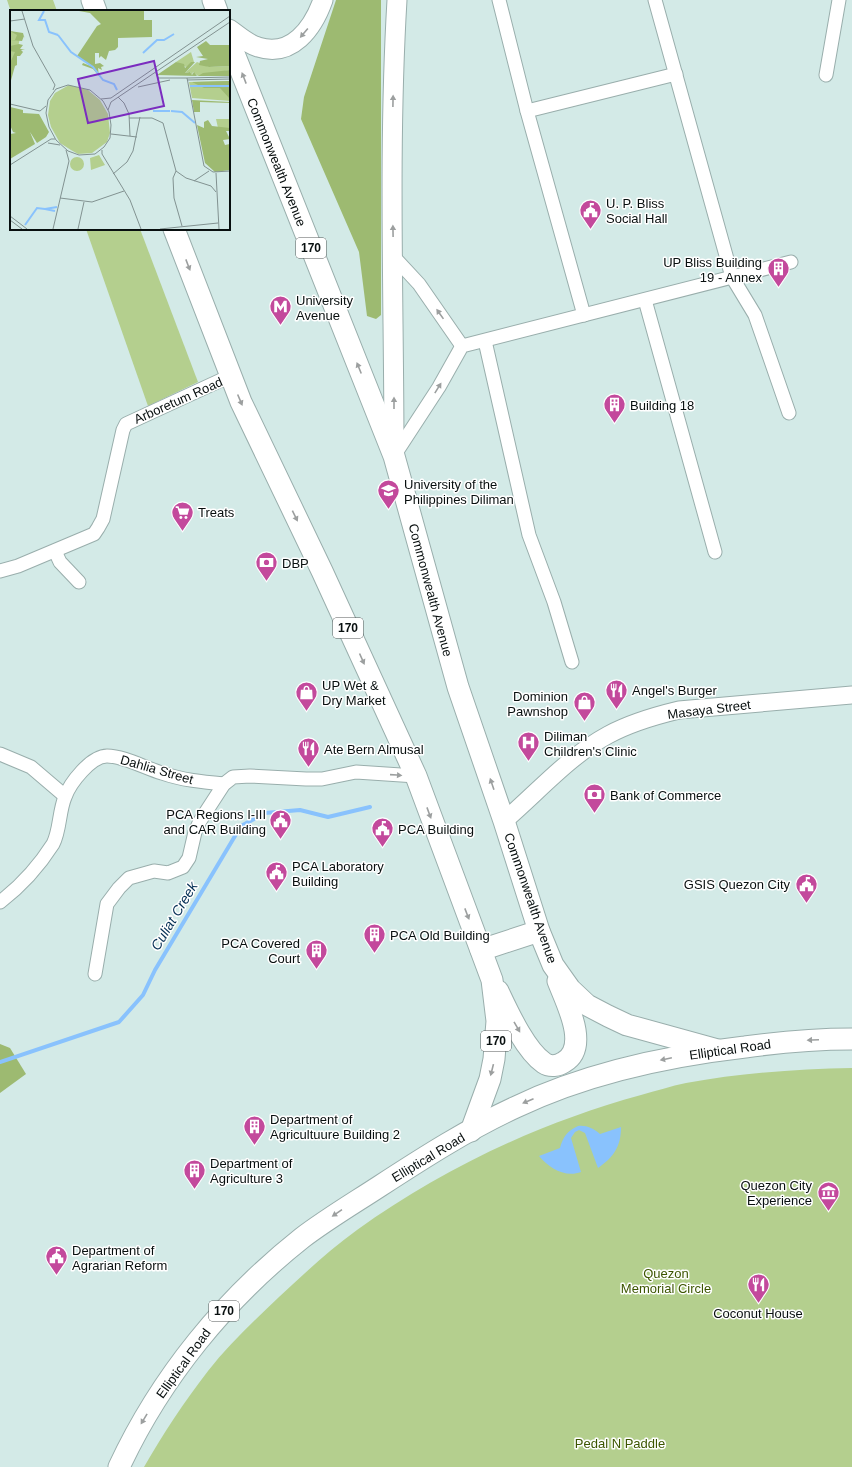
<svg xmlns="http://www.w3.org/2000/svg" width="852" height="1467" viewBox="0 0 852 1467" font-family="Arial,sans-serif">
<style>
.green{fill:#b4cf8e}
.forest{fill:#9dba71}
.water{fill:#89c2fd}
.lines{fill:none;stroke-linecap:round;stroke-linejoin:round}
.stream{stroke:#89c2fd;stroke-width:4}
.minor-casing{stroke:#99aeac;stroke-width:15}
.tertiary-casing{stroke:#99aeac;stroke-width:19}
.secondary-casing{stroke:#99aeac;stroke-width:21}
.primary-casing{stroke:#99aeac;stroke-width:23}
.minor{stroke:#fff;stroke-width:13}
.tertiary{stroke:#fff;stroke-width:17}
.secondary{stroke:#fff;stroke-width:19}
.primary{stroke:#fff;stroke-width:21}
.oneway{fill:#9c9f9f}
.labels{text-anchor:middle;stroke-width:3;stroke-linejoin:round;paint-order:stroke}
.shield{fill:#fff;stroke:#525757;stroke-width:1}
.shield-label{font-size:12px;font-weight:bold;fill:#080f0f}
.street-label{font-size:13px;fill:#080f0f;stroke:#fff}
.poi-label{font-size:13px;fill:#080f0f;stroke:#fff;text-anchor:start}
.park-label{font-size:13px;fill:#3c5500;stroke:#fff}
.water-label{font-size:14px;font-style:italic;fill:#063055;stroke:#fff}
.inset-river{fill:none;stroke:#89c2fd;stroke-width:2}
.inset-road{fill:none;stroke:#829291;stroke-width:1}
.view{fill:#7b2cbf;fill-opacity:0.15;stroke:#7b2cbf;stroke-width:2}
.inset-edge{fill:none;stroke:#080f0f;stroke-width:2}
</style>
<rect width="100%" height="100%" fill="#d3eae7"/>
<g class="green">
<path d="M7,0H53L57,11H11V12Z"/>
<path d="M86,229H140L198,382L148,406Z"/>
<path d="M852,1068V1467H144C163,1434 184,1402 208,1371C229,1344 254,1321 279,1297C304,1274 329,1250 357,1230C442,1169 539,1123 641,1095C656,1091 671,1086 686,1083C741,1073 797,1069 852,1068Z"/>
</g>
<g class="forest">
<path d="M336,0H381V315L376,319L367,316L359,252L301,119L304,97Z"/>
<path d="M0,1044L10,1048L26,1074L0,1093Z"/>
</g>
<path class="water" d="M578,1126C586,1125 593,1128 600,1134L621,1127C621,1146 614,1157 598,1168L585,1133L579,1130L575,1132L571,1138L581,1172C565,1178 549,1168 539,1156L560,1148C563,1137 567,1131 578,1126Z"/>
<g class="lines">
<path class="stream" d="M0,1062L119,1022L143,995L155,970L241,826L265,813L300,810L328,817L370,807"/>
<defs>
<g id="minor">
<path d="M499,0L527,111L584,315"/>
<path d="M655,0L732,277L755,315L789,413"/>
<path d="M826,75L839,0"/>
<path d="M527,111L676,74"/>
<path d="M393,256L419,284L462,346"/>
<path d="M645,300L715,552"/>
<path d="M485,341L529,535L554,602L572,662"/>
<path d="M394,456L439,387L462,346L791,262"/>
<path d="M55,551L60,562L79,582"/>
<path d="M0,571L18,566L94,534L98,528L103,519L123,430L126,424L230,376"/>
<path d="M0,754L31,767L65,796"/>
<path d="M0,902C21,886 39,866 53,844C60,831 59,811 65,797C70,783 91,756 107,756C124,756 145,768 162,773C182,780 203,782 224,784"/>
<path d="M95,974L107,904L119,888L129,878L154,871L168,873L183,867L189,858L195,832L200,821L224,784L233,777L250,776L306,779H322L356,772L416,776"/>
</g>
<path id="tertiary" d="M504,821C538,792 569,756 608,735C630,723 654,716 679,710L852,695"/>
<g id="secondary">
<path d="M229,29C238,35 247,44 258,47C292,58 313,28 323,0"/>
<path d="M394,454C394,303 388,151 397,0"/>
</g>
<g id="primary">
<path d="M92,0L96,11"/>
<path d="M213,0L217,11"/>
<path d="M229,41L394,456L458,687L504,821L539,931L553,965L570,989L587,1005L608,1016L627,1025L718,1050"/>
<path d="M174,229L241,402L322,571L416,776L492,980L497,1021L494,1059L490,1079L471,1131"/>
<path d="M481,950L539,931"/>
<path d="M498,991C508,1012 525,1050 544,1063C550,1067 558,1066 564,1062C590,1047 566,1002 558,981"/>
<path d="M119,1467C161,1377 225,1299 302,1238C327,1219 354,1203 380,1186C423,1158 470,1128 516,1107C587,1073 667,1056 745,1047C781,1042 816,1039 852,1039"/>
</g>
</defs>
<use href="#minor" class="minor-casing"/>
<use href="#tertiary" class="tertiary-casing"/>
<use href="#secondary" class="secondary-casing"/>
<use href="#primary" class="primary-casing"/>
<use href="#minor" class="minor"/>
<use href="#tertiary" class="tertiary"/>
<use href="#secondary" class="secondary"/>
<use href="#primary" class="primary"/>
</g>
<defs><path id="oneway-solid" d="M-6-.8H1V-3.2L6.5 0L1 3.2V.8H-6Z"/></defs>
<g class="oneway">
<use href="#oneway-solid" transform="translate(304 33) rotate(130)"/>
<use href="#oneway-solid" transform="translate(244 78) rotate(-111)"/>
<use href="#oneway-solid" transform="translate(393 101) rotate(-89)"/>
<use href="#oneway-solid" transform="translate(393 231) rotate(-91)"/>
<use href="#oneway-solid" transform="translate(188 265) rotate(69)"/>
<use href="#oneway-solid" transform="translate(440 314) rotate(-125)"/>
<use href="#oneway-solid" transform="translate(359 368) rotate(-112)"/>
<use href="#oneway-solid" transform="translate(438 388) rotate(-58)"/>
<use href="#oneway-solid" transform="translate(240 400) rotate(67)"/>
<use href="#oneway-solid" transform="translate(394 403) rotate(-90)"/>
<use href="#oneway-solid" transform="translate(295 516) rotate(64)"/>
<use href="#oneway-solid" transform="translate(362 659) rotate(66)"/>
<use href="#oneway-solid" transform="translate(396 775) rotate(4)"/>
<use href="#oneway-solid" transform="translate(492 784) rotate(-109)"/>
<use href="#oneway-solid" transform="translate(429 813) rotate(70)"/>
<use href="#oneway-solid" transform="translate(467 914) rotate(69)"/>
<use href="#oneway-solid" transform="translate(517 1027) rotate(60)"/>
<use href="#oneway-solid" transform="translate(813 1040) rotate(178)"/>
<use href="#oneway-solid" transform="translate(666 1059) rotate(168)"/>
<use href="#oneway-solid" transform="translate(492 1070) rotate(104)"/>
<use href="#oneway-solid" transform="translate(528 1101) rotate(157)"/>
<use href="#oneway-solid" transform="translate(337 1213) rotate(146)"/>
<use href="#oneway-solid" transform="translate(144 1419) rotate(121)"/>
</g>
<defs>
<symbol id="civic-pin" viewBox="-11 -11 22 30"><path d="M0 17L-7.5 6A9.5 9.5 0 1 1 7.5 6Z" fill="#c3499c" stroke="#fff"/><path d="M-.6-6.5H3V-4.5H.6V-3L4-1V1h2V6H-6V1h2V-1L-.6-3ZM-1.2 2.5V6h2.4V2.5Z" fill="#fff"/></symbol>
<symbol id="building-pin" viewBox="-11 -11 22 30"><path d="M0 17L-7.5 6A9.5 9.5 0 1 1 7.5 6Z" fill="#c3499c" stroke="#fff"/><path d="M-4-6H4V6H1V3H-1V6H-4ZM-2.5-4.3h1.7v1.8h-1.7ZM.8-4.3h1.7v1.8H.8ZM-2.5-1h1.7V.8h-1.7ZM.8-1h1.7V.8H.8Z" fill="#fff"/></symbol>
<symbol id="metro-pin" viewBox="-11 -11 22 30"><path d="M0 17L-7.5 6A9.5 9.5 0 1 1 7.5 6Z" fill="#c3499c" stroke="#fff"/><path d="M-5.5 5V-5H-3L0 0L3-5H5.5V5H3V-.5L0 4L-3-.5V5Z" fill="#fff"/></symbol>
<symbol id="university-pin" viewBox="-11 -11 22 30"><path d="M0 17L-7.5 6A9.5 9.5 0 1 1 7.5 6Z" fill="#c3499c" stroke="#fff"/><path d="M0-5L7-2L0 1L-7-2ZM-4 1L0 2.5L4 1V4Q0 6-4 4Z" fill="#fff"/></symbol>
<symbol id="supermarket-pin" viewBox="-11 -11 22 30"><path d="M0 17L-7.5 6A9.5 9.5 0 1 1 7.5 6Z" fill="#c3499c" stroke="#fff"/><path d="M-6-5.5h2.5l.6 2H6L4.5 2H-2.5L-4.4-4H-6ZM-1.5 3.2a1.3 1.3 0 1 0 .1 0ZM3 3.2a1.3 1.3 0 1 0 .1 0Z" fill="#fff"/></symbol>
<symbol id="bank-pin" viewBox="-11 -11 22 30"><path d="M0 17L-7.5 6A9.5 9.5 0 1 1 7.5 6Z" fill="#c3499c" stroke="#fff"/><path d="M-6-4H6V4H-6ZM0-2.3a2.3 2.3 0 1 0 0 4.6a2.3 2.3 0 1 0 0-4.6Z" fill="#fff"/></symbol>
<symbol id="restaurant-pin" viewBox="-11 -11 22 30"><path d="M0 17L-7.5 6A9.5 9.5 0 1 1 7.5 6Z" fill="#c3499c" stroke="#fff"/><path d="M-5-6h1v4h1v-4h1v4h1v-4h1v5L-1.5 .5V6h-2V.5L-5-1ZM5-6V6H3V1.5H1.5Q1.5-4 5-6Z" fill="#fff"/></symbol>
<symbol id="shop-pin" viewBox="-11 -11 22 30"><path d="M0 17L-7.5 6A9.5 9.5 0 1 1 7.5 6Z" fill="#c3499c" stroke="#fff"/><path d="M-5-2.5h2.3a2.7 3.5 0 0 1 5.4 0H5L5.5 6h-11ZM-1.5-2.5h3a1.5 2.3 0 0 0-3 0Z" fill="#fff"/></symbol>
<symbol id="hospital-pin" viewBox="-11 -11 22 30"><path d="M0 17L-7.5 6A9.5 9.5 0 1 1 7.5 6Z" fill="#c3499c" stroke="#fff"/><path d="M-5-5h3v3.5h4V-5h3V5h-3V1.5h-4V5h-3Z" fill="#fff"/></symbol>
<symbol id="museum-pin" viewBox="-11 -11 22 30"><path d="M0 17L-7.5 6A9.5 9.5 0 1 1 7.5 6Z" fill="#c3499c" stroke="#fff"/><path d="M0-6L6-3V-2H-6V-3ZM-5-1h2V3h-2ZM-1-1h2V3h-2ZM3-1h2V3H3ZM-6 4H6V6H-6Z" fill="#fff"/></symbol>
</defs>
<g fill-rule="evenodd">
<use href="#civic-pin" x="578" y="198" width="25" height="34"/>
<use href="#building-pin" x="766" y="256" width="25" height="34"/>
<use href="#metro-pin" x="268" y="294" width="25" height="34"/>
<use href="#building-pin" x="602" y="392" width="25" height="34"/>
<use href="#university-pin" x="376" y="478" width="25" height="34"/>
<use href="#supermarket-pin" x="170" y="500" width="25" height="34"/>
<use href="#bank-pin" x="254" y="550" width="25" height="34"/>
<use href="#restaurant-pin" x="604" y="678" width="25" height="34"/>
<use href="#shop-pin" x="294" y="680" width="25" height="34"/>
<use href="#shop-pin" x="572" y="690" width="25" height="34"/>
<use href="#hospital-pin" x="516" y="730" width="25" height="34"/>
<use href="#restaurant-pin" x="296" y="736" width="25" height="34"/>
<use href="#bank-pin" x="582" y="782" width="25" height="34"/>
<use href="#civic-pin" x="268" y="808" width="25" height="34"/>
<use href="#civic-pin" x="370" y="816" width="25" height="34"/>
<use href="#civic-pin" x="264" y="860" width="25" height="34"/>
<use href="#civic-pin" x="794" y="872" width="25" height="34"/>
<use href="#building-pin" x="362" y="922" width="25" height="34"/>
<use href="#building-pin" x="304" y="938" width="25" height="34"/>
<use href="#building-pin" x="242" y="1114" width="25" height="34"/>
<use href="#building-pin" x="182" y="1158" width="25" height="34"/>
<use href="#museum-pin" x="816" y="1180" width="25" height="34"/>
<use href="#civic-pin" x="44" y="1244" width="25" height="34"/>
<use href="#restaurant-pin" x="746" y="1272" width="25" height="34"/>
</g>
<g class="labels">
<g class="shield">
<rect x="296" y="238" width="30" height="20" rx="3"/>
<rect x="333" y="618" width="30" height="20" rx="3"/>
<rect x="481" y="1031" width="30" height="20" rx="3"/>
<rect x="209" y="1301" width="30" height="20" rx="3"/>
</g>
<g class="shield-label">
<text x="311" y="252">170</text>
<text x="348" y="632">170</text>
<text x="496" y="1045">170</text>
<text x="224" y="1315">170</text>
</g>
<g class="street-label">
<text transform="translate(277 162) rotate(68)" y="5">Commonwealth Avenue</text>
<text transform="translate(178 400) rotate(-24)" y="5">Arboretum Road</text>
<text transform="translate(431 590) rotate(75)" y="5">Commonwealth Avenue</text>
<text transform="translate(709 709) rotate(-7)" y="5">Masaya Street</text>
<text transform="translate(157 769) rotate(16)" y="5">Dahlia Street</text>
<text transform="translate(531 898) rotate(71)" y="5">Commonwealth Avenue</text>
<text transform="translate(730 1049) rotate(-8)" y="5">Elliptical Road</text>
<text transform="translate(428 1157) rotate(-31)" y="5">Elliptical Road</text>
<text transform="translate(183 1363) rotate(-54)" y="5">Elliptical Road</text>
</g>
<g class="poi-label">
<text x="606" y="208">U. P. Bliss<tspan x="606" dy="15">Social Hall</tspan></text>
<text x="762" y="267" text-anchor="end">UP Bliss Building<tspan x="762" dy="15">19 - Annex</tspan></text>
<text x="296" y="305">University<tspan x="296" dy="15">Avenue</tspan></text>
<text x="630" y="410">Building 18</text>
<text x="404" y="489">University of the<tspan x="404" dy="15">Philippines Diliman</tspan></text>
<text x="198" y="517">Treats</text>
<text x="282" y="568">DBP</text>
<text x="322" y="690">UP Wet &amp;<tspan x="322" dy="15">Dry Market</tspan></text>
<text x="632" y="695">Angel's Burger</text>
<text x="568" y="701" text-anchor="end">Dominion<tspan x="568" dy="15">Pawnshop</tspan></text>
<text x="544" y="741">Diliman<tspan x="544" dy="15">Children's Clinic</tspan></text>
<text x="324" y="754">Ate Bern Almusal</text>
<text x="610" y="800">Bank of Commerce</text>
<text x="266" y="819" text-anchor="end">PCA Regions I-III<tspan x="266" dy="15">and CAR Building</tspan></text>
<text x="398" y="834">PCA Building</text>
<text x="292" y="871">PCA Laboratory<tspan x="292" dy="15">Building</tspan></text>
<text x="790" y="889" text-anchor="end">GSIS Quezon City</text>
<text x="390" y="940">PCA Old Building</text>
<text x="300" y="948" text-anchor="end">PCA Covered<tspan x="300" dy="15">Court</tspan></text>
<text x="270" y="1124">Department of<tspan x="270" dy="15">Agricultuure Building 2</tspan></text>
<text x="210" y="1168">Department of<tspan x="210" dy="15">Agriculture 3</tspan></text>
<text x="812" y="1190" text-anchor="end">Quezon City<tspan x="812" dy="15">Experience</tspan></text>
<text x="72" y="1255">Department of<tspan x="72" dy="15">Agrarian Reform</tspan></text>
<text x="758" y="1318" text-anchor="middle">Coconut House</text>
</g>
<g class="park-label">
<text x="666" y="1278">Quezon<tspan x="666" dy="15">Memorial Circle</tspan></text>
<text x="620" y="1448">Pedal N Paddle</text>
</g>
<g class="water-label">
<text transform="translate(174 916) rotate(-59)" y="5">Culiat Creek</text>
</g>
</g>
<g transform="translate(10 10)">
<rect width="220" height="220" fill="#d3eae7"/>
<path d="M0,21L11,24L0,71ZM181,42L184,52L176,57L166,52ZM187,52L199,57L220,56V60L188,66L183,62L182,65L180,62L175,63ZM220,71V91L182,88L179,72ZM59,75L78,80L90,90L98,104L100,123L97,132L82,143L68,144L61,140L50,133L41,117L38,105L40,91L45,83ZM206,109H220V120L208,118ZM89,145L95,155L81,160L80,148ZM60 154a7 7 0 1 1 14 0a7 7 0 1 1-14 0Z" fill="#b4cf8e"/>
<path d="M69,1H134V10H142V27L108,28V37L105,40L99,41L96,50L91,46L89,48V43H85V54L90,53L94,56L91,57L92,60L88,58L89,66L83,59L72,55L73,53L83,57L67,46L87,16L91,14L80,3ZM0,21L13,23L15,30L14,26L12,31L0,30H5L7,25ZM196,31L200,35H220V56L199,57L189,55L190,51L198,49L186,47L193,46L187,37ZM9,34L13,35L10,39H15L11,40L13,42L10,46H7V55L5,56L0,74V53L5,42L0,41V36ZM166,52L174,54L175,58L181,52H185L175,63L180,62L182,65L184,62L187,66L147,65ZM220,60V66H188L193,63ZM220,71V89L210,78H194L182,72ZM182,90L220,92V93L190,92V102H184ZM0,97L13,100V103L29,104L39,122L36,127L27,133L20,122L25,134L0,149V124L6,123L3,122L0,115ZM198,110L202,116L220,118V121H216L220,129L213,130L215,135L220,134V160L205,162L195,153L187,115L194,118V112Z" fill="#9dba71"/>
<path class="inset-river" d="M34,1L29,10H35L39,22L48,25M48,25L61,42L83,57L93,70L104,74L107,80M133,43L147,30H154L164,24M180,76H220M143,101H160M161,101L172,102L185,113M45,201L35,199L47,197M15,215L27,198L35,199"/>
<path class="inset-road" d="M12,1L23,36L45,75L43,80M0,11L15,9M146,63L148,68H177L194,156L203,162L220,161M177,68L220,67M177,70L220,69M58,75L80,80L93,91L99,102L101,115L100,128L94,137L85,144L69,145L58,141L46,130L39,117L36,103L38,90L46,79ZM128,77L160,70M108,87L114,93L119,104L120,126M91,89L101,88L220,6M0,94L30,101L36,96M98,100L101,92L220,12M119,108H142L153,113L166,161M101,124L127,127M38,133L50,135M92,140V144L120,190L131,219M0,155L41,129H45M166,161L176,168L201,176L206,182M166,161L163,168L164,188L172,216M206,163L209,219M103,164L117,152L123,141L130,107M184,171L199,161M50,188L82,192L114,181M0,206L17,219M0,210L12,219M43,219L59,151L56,140M68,219L74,192M150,219L208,213"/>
<path class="view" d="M144,51L154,96L78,113L68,69Z"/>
<rect width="220" height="220" class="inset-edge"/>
</g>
</svg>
